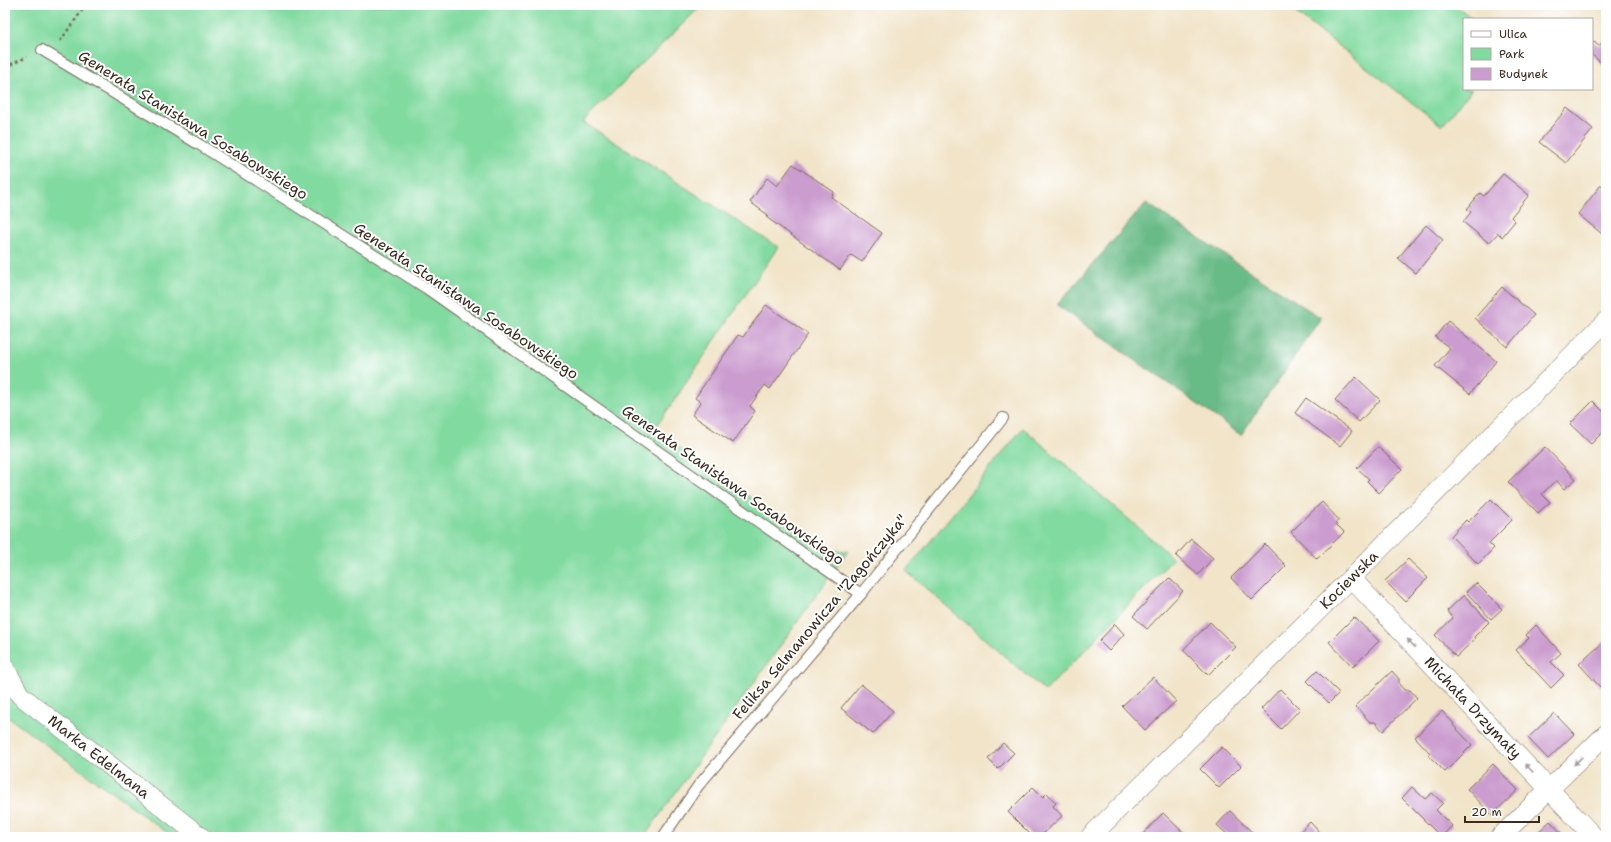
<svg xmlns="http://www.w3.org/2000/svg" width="1611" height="842" viewBox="0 0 1611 842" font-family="'Shantell Sans',sans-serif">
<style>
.green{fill:#81daa0;stroke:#5e825f}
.forest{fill:#68ba86;stroke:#527252}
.building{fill:#cb9ccf}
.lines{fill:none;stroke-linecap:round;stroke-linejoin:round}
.service-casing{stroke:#7b6b5a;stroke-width:12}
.minor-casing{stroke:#7b6b5a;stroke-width:20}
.path{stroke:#7b6b5a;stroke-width:2.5;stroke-dasharray:3 3;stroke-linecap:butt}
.service{stroke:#fff;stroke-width:10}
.minor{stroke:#fff;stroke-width:19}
.oneway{fill:#a79f9a}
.labels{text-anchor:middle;stroke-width:4;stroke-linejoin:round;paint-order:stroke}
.street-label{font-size:15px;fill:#3b2a1e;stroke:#fff}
</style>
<rect width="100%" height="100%" fill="#fff"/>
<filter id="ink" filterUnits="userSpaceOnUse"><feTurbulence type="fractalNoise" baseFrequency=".025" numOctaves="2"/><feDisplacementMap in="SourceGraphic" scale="8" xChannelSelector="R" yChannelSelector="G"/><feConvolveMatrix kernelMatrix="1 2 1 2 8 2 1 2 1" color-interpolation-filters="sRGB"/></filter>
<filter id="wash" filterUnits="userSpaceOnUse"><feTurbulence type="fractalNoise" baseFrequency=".012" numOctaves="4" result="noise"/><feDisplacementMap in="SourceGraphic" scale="16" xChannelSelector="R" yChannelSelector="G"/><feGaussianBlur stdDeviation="0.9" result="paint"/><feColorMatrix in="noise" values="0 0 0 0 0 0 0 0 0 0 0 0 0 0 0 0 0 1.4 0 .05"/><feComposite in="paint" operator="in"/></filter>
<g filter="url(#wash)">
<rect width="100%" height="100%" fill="#f1e4c9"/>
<g class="green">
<path d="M5,5H702L583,122L778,247L654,430L825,550L848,551L644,837H173L5,715Z"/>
<path d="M1286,5H1455L1473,19H1464V89H1472L1442,126Z"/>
<path d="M1023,428L1162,548L1173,559L1045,691L906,571Z"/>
</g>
<path class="forest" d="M1146,203L1321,318L1241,435L1057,305Z"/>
<g id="blocks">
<g class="building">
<path d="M1606,38V67L1592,55V44L1594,42L1599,46Z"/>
<path d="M1567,108L1593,129L1566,163L1539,142Z"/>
<path d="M793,164L834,192L831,197L882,233L862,262L851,255L840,270L766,217L768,215L750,202L767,178L777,186Z"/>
<path d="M1503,174L1529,195L1511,217L1515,221L1502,237L1498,233L1489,243L1463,222L1471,212L1467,209L1480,193L1484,196Z"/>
<path d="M1601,185L1606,189V229L1602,234L1578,214Z"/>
<path d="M1426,225L1443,240L1416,273L1398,258Z"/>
<path d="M1502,287L1534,315L1507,347L1475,318Z"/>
<path d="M766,305L808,334L770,389L765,385L750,406L755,411L733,443L692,415L701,402L695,398L738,335L743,337Z"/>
<path d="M1448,321L1496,361L1470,394L1435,366L1450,348L1435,337Z"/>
<path d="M1356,377L1380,400L1359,422L1335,400Z"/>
<path d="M1306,398L1352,431L1340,446L1295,413Z"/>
<path d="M1593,401L1606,414V429L1591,444L1570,424Z"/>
<path d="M1378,447L1402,469L1379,493L1367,481L1369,479L1357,468Z"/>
<path d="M1545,447L1576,479L1564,489L1556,480L1542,494L1550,502L1538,513L1508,482Z"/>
<path d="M1491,499L1512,520L1489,543L1494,548L1478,564L1451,536L1466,520L1468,522Z"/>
<path d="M1322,502L1339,520L1335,523L1344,532L1317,559L1291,532Z"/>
<path d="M1191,539L1213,558L1198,575L1176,556Z"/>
<path d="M1265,544L1286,566L1252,600L1231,578Z"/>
<path d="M1408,559L1428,578L1405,601L1385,581Z"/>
<path d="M1169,578L1183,591L1147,629L1133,616Z"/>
<path d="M1476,583L1502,609L1491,619L1466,592Z"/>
<path d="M1464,595L1489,622L1474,637L1475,639L1456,657L1435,635L1453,618L1447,611Z"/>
<path d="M1354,617L1379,641L1353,667L1329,642Z"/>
<path d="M1210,622L1236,647L1208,675L1183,650Z"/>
<path d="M1115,624L1124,634L1109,651L1099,641Z"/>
<path d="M1536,625L1561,653L1551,662L1564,675L1551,688L1516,650L1529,638L1526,635Z"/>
<path d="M1606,640V681L1600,687L1579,664Z"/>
<path d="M1317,671L1339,693L1329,703L1307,681Z"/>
<path d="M1392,671L1399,679V684L1404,690H1410L1417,698L1383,731L1375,722H1370L1355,706Z"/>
<path d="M1153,677L1176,701L1145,730L1122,706Z"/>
<path d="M861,684L893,711L873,734L841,708Z"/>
<path d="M1280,689L1300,709L1281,729L1261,709Z"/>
<path d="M1442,711L1454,724L1453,725L1472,745L1445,772L1428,755L1430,753L1415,737Z"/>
<path d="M1554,713L1574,734L1548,759L1528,738Z"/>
<path d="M1003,743L1014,753L998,769L988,759Z"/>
<path d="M1222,747L1241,766L1219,788L1200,769Z"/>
<path d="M1493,764L1518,790L1492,815L1467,789Z"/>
<path d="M1033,787L1043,797L1047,793L1056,803L1053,806L1062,816L1040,837H1033L1008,812Z"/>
<path d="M1412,787L1425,799L1432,793L1443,803L1436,810L1452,826L1441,837L1402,798Z"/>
<path d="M1230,811L1257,837H1230L1217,825Z"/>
<path d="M1163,813L1188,837H1140Z"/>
<path d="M1550,821L1565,837H1533Z"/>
<path d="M1310,822L1324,837H1294Z"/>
</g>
</g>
</g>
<g filter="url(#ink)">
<use href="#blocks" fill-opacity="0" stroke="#7b6b5a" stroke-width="1"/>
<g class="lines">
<defs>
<g id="service">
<path d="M42,50L200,145L426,288L861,594"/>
<path d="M663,837L698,786L861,594L1003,418"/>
</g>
<g id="minor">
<path id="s1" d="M1351,578L1594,837"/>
<path id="s2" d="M5,668L20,695L201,837"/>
<path id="s3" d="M1090,837L1351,578L1606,321"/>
<path d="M1500,837L1606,734"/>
</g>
</defs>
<use href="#service" class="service-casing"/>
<use href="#minor" class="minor-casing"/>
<g class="path">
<path d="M60,41L86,5"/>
<path d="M5,67L27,57"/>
</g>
<use href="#service" class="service"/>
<use href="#minor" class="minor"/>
</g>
<defs><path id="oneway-solid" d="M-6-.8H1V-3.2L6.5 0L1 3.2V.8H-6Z"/></defs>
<g class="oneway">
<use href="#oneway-solid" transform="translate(1411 643) rotate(-133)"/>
<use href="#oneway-solid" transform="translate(1578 761) rotate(137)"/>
<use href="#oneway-solid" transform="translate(1529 768) rotate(-133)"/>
</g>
</g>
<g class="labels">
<g class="street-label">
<text transform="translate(193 125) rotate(32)" y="5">Generała Stanisława Sosabowskiego</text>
<text transform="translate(466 301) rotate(34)" y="5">Generała Stanisława Sosabowskiego</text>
<text transform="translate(733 485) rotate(35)" y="5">Generała Stanisława Sosabowskiego</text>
<text dy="5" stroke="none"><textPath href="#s3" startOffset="365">Kociewska</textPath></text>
<text transform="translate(820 617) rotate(-50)" y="5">Feliksa Selmanowicza "Zagończyka"</text>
<text dy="5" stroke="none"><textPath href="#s1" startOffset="178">Michała Drzymały</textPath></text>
<text dy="5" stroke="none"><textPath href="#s2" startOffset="131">Marka Edelmana</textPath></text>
</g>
</g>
<rect width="1611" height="842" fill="none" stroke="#fff" stroke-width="20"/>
<rect x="1463" y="18" width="130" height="72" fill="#ffffff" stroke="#b1aaa5"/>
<rect x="1471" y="31" width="20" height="6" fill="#ffffff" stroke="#b1aaa5"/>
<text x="1499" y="38" font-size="12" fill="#3b2a1e">Ulica</text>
<rect x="1471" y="48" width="20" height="12" fill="#81daa0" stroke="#b1aaa5"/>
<text x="1499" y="58" font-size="12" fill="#3b2a1e">Park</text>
<rect x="1471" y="68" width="20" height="12" fill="#cb9ccf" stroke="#b1aaa5"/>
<text x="1499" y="78" font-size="12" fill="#3b2a1e">Budynek</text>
<path d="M1465 816v6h74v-6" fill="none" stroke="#3b2a1e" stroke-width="2"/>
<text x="1471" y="816" font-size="12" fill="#3b2a1e" stroke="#ffffff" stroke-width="3" paint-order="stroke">20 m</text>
</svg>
